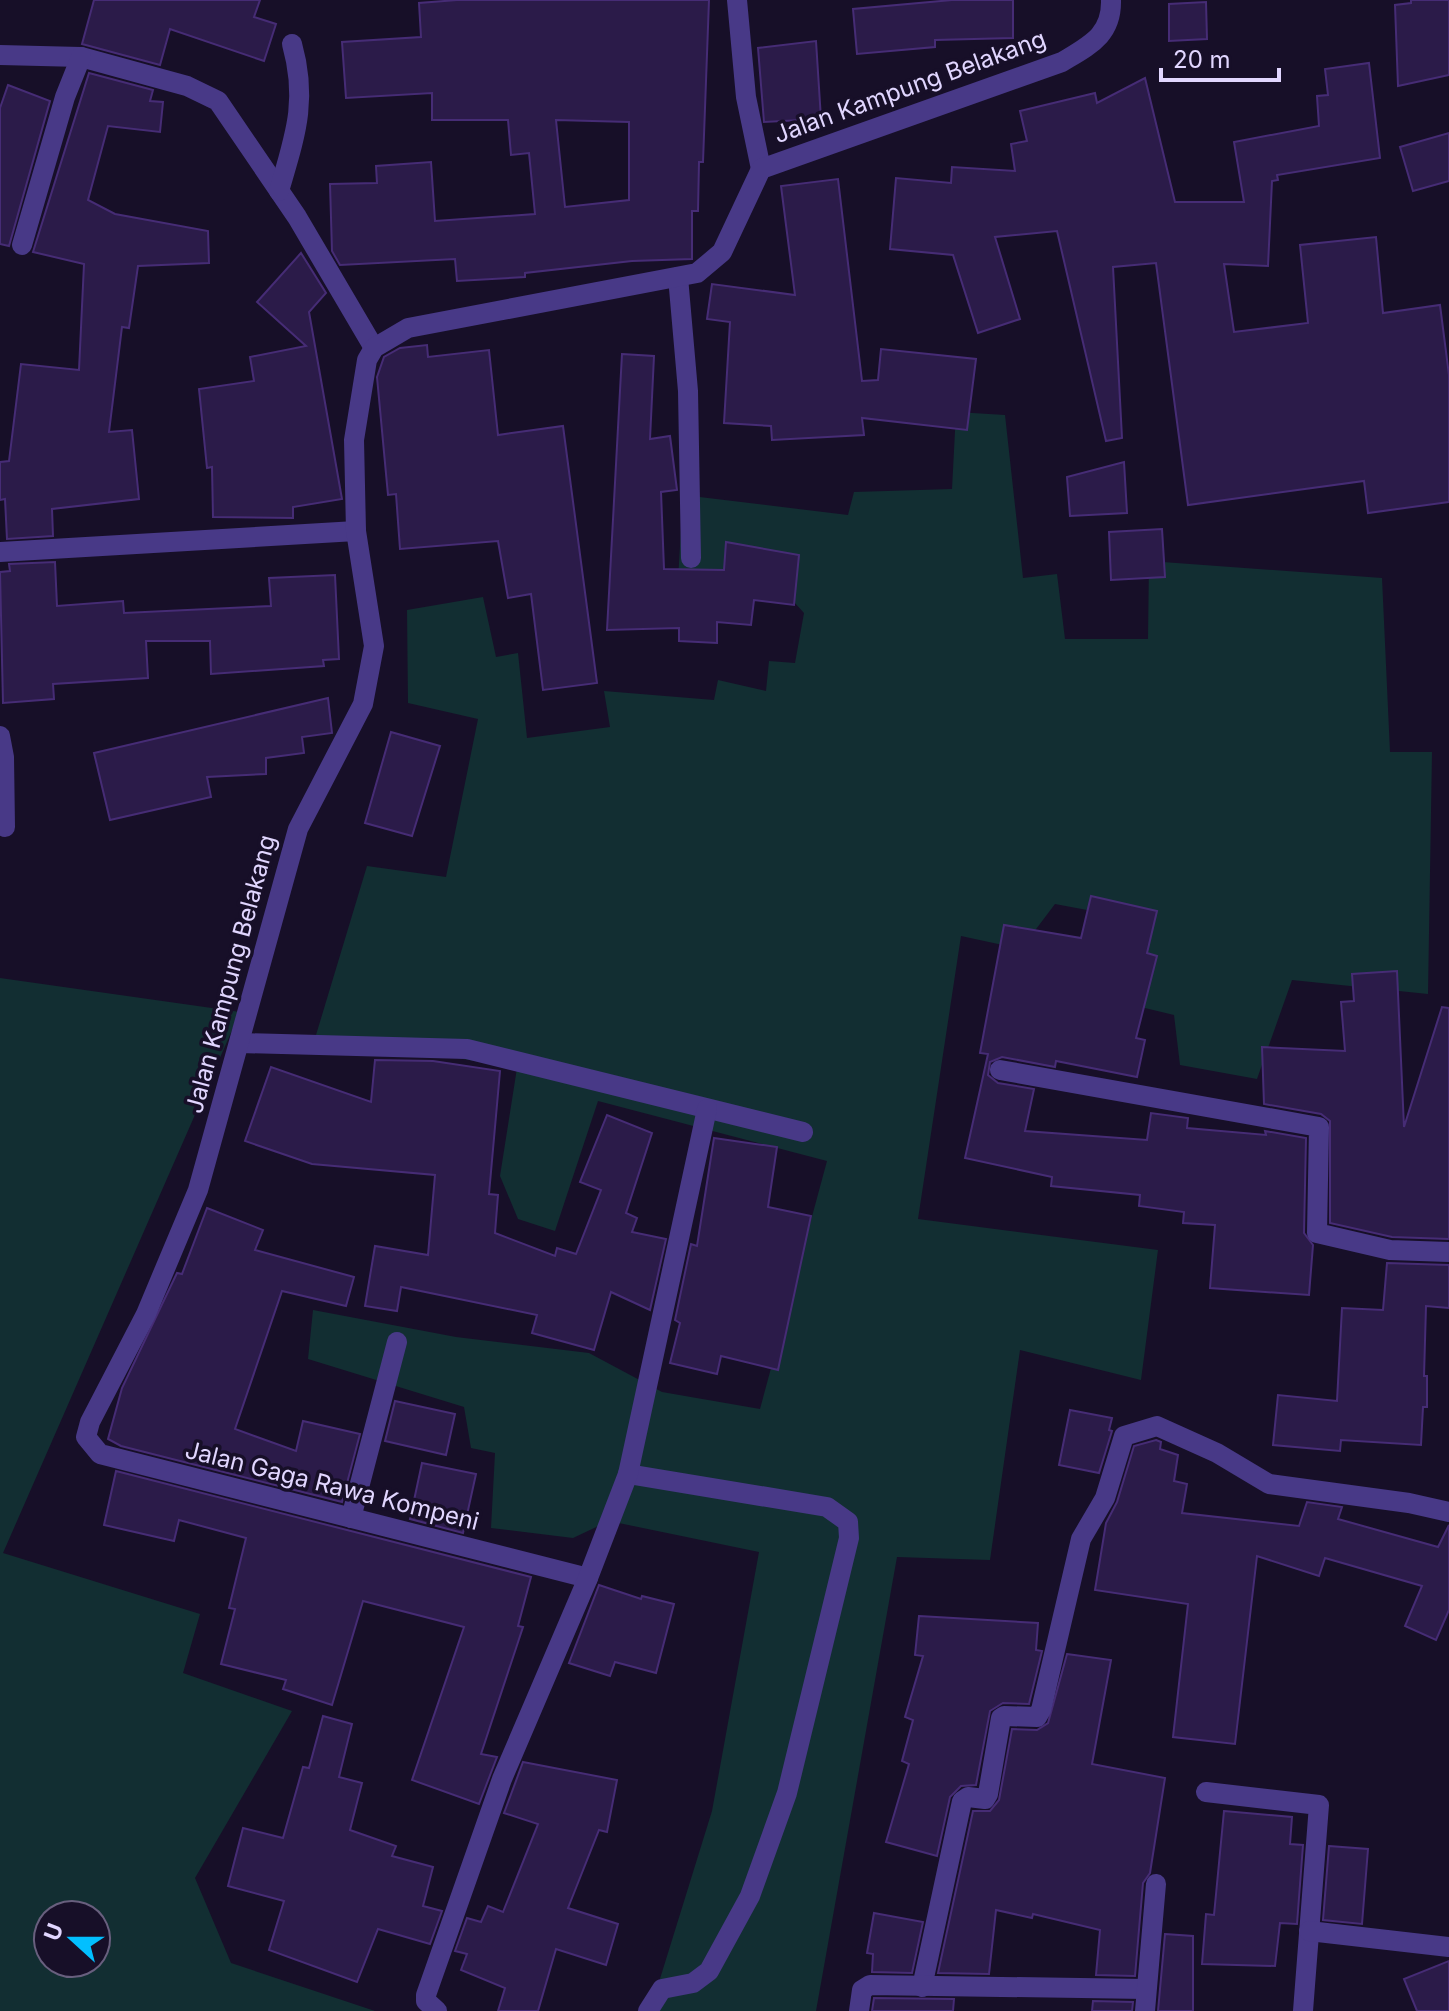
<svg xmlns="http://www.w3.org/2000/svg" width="1449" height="2011" viewBox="0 0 1449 2011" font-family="Inter,sans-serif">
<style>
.green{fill:#122e32;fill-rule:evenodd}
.building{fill:#2b1b49;stroke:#462c75;stroke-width:2;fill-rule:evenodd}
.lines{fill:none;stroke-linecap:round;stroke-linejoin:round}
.minor{stroke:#483987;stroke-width:20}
.labels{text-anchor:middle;stroke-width:7;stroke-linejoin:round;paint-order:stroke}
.street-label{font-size:24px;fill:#e1d6ff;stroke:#170f28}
</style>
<rect width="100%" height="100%" fill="#170f28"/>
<g class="green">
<path d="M956,412L1005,415L1023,578L1057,574L1065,639H1148L1149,561L1382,578L1390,752H1432L1428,994L1292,980L1257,1079L1180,1065L1174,1015L1120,1002L1130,918L1055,904L1021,949L961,936L918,1219L1158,1250L1141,1380L1020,1350L990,1560L897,1557L816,2011H650L712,1811L759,1552L609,1521L573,1538L491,1528L495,1453L471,1448L464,1407L308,1359L313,1310L456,1337L589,1353L662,1392L760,1409L827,1161L598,1101L555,1231L518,1219L500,1176L517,1068L316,1035L367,866L446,877L478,719L408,703L407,610L483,597L496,657L518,653L527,738L610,727L604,691L714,700L718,680L766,691L769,661L795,663L804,613L784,591L678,580L683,495L848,515L854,492L952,489Z"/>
<path d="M0,978L240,1012L3,1553L200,1614L183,1673L292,1711L195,1878L231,1963L375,2011H0ZM48,1915H96V1963H48Z"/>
</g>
<g class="building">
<path d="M94,0H260L254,17L276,24L264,61L170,29L160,65L82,44Z"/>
<path d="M457,0H709L703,162H699L698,211H692V259L632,261L525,273V277L457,281L455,259L340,265L332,251L330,184L377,183L376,166L431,162L435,221L535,214L529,153L511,155L508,120H432V93L346,98L342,42L421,37L419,3ZM556,120L629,122V200L565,207Z"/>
<path d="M952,0H1013V38L935,40V47L857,54L853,9Z"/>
<path d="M1411,0H1449V75L1398,86L1395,5L1411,3Z"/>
<path d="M1206,2L1207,39L1169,41V4Z"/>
<path d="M816,41L821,119L764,122L758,48Z"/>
<path d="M1369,63L1380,158L1277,175L1278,180L1272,181L1268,266L1224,264L1234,332L1308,323L1300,245L1376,237L1383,313L1440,305L1449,375V502L1368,513L1364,481L1188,505L1156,263L1113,267L1122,438L1106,441L1057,231L995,237L1020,319L978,333L953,255L890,249L896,178L951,183L952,167L1015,171L1011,144L1027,141L1020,111L1095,93L1097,103L1145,78L1175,202H1244L1234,142L1319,126L1317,96L1328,95L1325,69Z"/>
<path d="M89,73L153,90L150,101L163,102L160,132L108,126L88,200L115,214L208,231L209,263L138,266L129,328L122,327L109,432L132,430L139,499L52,509L53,536L7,539L5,499L0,500V462L9,461L21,364L79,370L84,264L33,252Z"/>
<path d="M8,85L50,101L9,246L0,244V108Z"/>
<path d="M1449,133V181L1413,191L1400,147Z"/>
<path d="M838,179L862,381L878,380L881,349L976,359L967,430L862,418L864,435L772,440L771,426L724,423L730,322L707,319L712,284L795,295L781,186Z"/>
<path d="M301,253L326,293L309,312L342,499L293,507V518L213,517L212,467L207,468L199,389L254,381L250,357L306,346L257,302Z"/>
<path d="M427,345L428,357L489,350L498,435L563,426L597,683L543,690L531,594L508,598L498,541L400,549L396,494L388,495L377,377L384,357L400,348Z"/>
<path d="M622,354L654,356L650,439L670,436L677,490L661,492L664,569L724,570L726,542L799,555L794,605L754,600L751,625L717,622V643L679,641V628L607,630Z"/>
<path d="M1124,462L1127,513L1070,516L1067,477Z"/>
<path d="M1162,529L1165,577L1111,580L1109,532Z"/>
<path d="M55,562L57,606L123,601L124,613L271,606L269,578L335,575L339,659L323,660L324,666L211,674L210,641H146L148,678L53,684L54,699L3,703L0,572L10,571L9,564Z"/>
<path d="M328,698L332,733L302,737L304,753L266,758V774L207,777L211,797L110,820L94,753Z"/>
<path d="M391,732L440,746L412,836L365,823Z"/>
<path d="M1091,896L1157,911L1147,953L1157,956L1136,1038L1145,1040L1137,1077L1056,1061L1055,1067L1002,1057L990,1062L988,1075L998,1083L1034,1089L1025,1131L1147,1140L1151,1113L1188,1118L1187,1128L1266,1135L1265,1131L1306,1138L1304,1233L1313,1245L1309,1295L1210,1288L1215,1225L1183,1223L1184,1212L1139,1206L1140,1195L1051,1186L1052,1177L965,1158L988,1054L980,1053L1004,925L1081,938Z"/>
<path d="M1397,971L1404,1127L1442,1007L1449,1008V1239L1392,1237L1330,1223V1121L1321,1114L1264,1104L1262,1047L1345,1051L1341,1002L1354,1001L1352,974Z"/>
<path d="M375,1060L433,1061L500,1071L489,1194L498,1195L495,1233L555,1256L557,1248L576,1254L601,1190L580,1182L607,1115L652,1133L626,1213L637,1218L632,1232L666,1239L650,1310L611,1292L594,1350L532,1333L537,1315L401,1287L397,1311L365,1306L375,1246L428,1255L435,1175L312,1164L245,1141L271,1067L371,1102Z"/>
<path d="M714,1138L777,1147L768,1207L811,1216L778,1370L721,1356L717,1374L670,1363L680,1323L675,1320L691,1244L697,1246Z"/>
<path d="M207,1208L263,1230L255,1250L354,1277L346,1306L282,1291L235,1429L296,1451L303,1421L360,1434L342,1502L121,1446L108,1439L122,1388L177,1273L182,1274Z"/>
<path d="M1387,1263L1449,1265V1308L1426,1306L1424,1376H1427V1407H1423L1421,1445L1341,1440L1340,1451L1273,1445L1278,1395L1337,1401L1342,1308L1383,1310Z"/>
<path d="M395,1401L455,1414L446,1455L385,1441Z"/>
<path d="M1070,1410L1112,1418L1109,1430L1112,1431L1099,1473L1059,1465Z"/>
<path d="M1156,1440L1161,1442L1160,1449L1178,1455L1174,1481L1187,1484L1182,1513L1299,1526L1307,1502L1342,1507L1338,1519L1438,1547L1449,1525V1610L1436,1640L1405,1626L1422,1586L1325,1558L1319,1576L1257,1556L1235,1744L1173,1737L1188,1604L1095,1590L1106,1523L1117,1502L1134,1446Z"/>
<path d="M422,1463L476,1474L463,1533L410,1519Z"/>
<path d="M116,1471L531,1577L518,1626L523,1627L481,1754L497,1757L479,1804L412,1780L464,1627L363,1601L332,1705L283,1689L286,1680L221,1664L235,1609L229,1608L246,1538L179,1520L174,1541L104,1525Z"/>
<path d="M599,1585L641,1599L642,1596L674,1604L656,1673L615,1662L610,1676L569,1663Z"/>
<path d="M919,1616L1038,1623L1036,1650L1042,1651L1029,1704L1003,1703L990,1711L976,1785L961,1786L950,1797L937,1856L886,1842L909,1764L902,1761L913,1720L905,1717L923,1656L915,1655Z"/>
<path d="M1067,1654L1111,1660L1092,1764L1165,1778L1150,1873L1143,1883L1135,1976L1096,1975L1100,1930L1033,1914L1032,1918L996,1910L989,1974L938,1973L973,1811H990L999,1800L1012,1729L1037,1730L1048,1723Z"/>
<path d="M323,1716L352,1724L339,1777L362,1783L350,1830L396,1846L392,1856L433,1867L423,1906L442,1911L430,1944L378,1929L357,1982L269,1950L284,1901L228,1886L243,1828L283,1838L303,1767L309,1768Z"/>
<path d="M523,1762L617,1780L607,1832L599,1830L568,1908L618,1924L606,1965L556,1949L538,2011H498L505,1988L461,1970L467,1954L455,1951L467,1918L481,1922L488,1906L503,1912L538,1824L504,1813Z"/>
<path d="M1224,1811L1292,1817L1290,1844L1303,1845L1297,1924L1280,1923L1275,1966L1202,1964L1206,1914L1214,1915Z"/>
<path d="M1329,1846L1368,1849L1362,1924L1323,1920Z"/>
<path d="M874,1913L923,1922L912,1973L872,1972L873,1954L867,1953Z"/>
<path d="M1165,1934L1193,1936V2011H1158Z"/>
<path d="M1449,1961V2011H1417L1404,1979Z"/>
<path d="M874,1998L954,1999L953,2011H872Z"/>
<path d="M1093,2001L1133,2002L1132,2011H1092Z"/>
</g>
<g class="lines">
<g class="minor">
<path d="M737,0L746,97L761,169"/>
<path d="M0,55L81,57L187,86L218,101L297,217L374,348"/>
<path d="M279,191C295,136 308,101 292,44"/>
<path d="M22,245L65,97L81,57"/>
<path d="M678,277L688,391L691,558"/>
<path d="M0,552L356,531"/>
<path d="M0,736L4,757L5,827"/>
<path d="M240,1043L467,1049L803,1132"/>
<path d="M1000,1070L1319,1127L1317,1233L1390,1250L1449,1252"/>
<path d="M628,1474L827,1507L848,1522L849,1538L787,1793L750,1896L709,1971L693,1983L662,1989L648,2011"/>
<path d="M351,1518L397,1342"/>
<path d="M588,1578L100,1454L86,1437L90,1422L146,1314L198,1190L298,829L363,704L374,646L356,531L354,440L367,360L374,348L408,328L697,273L722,252L761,169L1062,62C1090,45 1112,35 1111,0"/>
<path d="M1206,1792L1319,1805L1303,2011"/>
<path d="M1309,1931L1449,1947"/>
<path d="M922,1987L962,1801L968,1797L985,1799L988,1794L1001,1718L1004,1716L1037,1717L1041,1710L1081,1539L1105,1498L1124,1436L1157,1426L1217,1453L1269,1484L1409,1503L1449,1512"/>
<path d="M437,2011L426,2001V1995L502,1779L588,1578L628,1474L707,1109"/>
<path d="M859,2011L862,1990L870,1985L1146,1989"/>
<path d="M1145,2011L1156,1884"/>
</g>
</g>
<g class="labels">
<g class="street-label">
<text transform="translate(910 87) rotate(-20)" y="8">Jalan Kampung Belakang</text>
<text transform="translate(231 974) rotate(-75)" y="8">Jalan Kampung Belakang</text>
<text transform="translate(332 1486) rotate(14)" y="8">Jalan Gaga Rawa Kompeni</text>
</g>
</g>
<g transform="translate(72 1939) rotate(291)"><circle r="38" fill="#170f28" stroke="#685f7e" stroke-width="2"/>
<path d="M0-6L14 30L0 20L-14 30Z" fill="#02bfff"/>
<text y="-12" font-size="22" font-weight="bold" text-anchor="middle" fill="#e1d6ff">U</text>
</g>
<path d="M1161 68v12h118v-12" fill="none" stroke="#e1d6ff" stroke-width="4"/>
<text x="1173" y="68" font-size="24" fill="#e1d6ff" stroke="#170f28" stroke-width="6" paint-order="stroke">20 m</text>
</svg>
